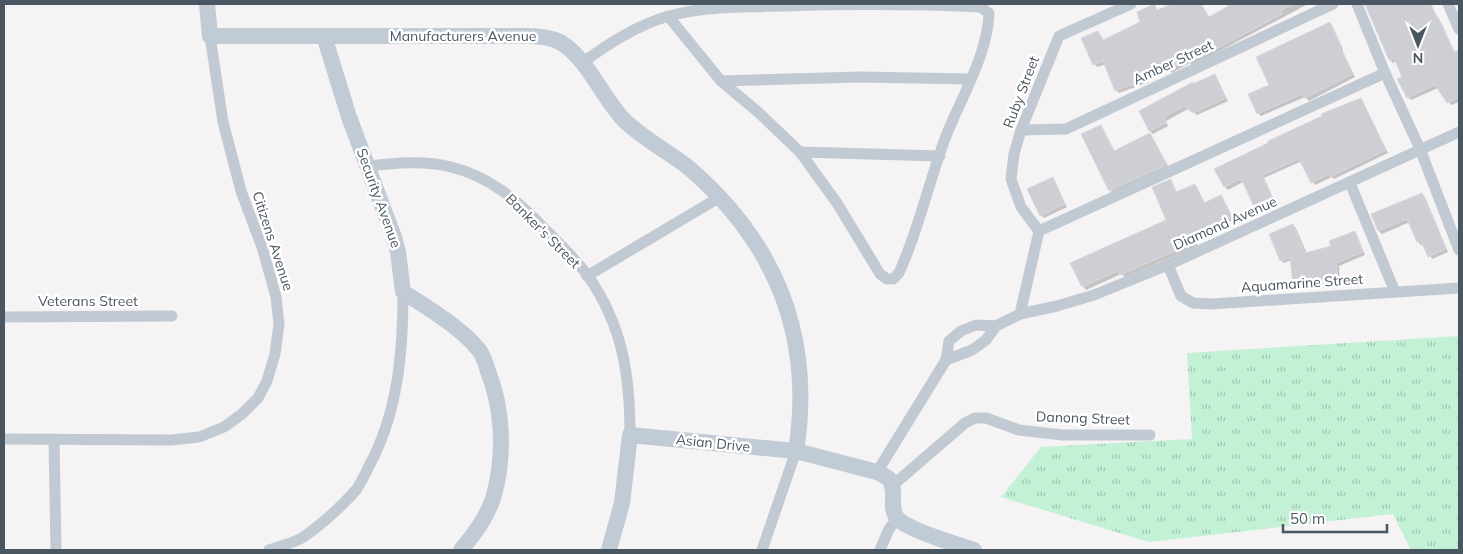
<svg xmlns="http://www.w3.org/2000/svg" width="1463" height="554" viewBox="0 0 1463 554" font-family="Mulish,sans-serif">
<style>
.grass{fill:url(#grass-tufts)}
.shadow{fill:#0003}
.building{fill:#cdcfd5;stroke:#d7d9de}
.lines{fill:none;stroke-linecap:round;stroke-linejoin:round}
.street{stroke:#c1cad2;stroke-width:11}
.secondary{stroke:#c1cbd6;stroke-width:16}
.labels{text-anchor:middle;stroke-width:5;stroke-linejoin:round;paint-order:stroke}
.street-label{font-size:14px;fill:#4a5661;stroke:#fff}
</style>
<defs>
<pattern id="grass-tufts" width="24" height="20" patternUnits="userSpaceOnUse" patternTransform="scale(1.25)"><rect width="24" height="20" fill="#c3f1d5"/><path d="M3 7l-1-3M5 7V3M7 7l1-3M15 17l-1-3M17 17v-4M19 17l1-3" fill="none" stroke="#a0c6b0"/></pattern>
</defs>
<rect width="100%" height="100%" fill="#f5f3f3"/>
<path class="grass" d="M1459,336V550H1411L1393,514L1149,542L1001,497L1041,447L1192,439L1187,353Z"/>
<g class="shadow">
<path d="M1175,4H1201L1209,18L1229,7L1227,4H1308L1193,65L1190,63L1172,73L1167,66L1146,76L1149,82L1119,93L1116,90L1106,64L1098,67L1094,64L1098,32L1104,41L1142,23L1154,6L1158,11Z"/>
<path d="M1366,4H1431L1438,19L1441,22L1455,53L1458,52L1459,53V102L1451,105L1438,88L1411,100L1408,97L1404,77L1396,61L1393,63L1390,60Z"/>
<path d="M1330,23L1333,27L1343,50H1342L1355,77L1309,101L1305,97L1261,116L1258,113L1270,85Z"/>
<path d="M1215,75L1228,101L1197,115L1188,109L1166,121L1168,126L1153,134L1150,131L1141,111Z"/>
<path d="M1360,99L1363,102L1388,153L1334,179L1332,177L1315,185L1302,161L1264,178L1275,202L1258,209L1243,182L1228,190L1225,187Z"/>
<path d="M1101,126L1115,152L1150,134L1168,166L1113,193L1110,190Z"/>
<path d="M1052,179L1067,207L1044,218L1041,215Z"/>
<path d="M1170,181L1178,193L1195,185L1198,189L1205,204L1220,196L1234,220L1195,238L1198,246L1125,277L1121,274L1086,290L1083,286L1167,221Z"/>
<path d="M1422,194L1425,197L1448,252L1432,259L1424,244L1421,245L1418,242L1410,222L1382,234L1379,231L1373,215Z"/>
<path d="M1293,225L1296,228L1307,254L1333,247L1354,232L1357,235L1365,255L1339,266L1340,283L1297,288L1294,285L1292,260L1284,263L1281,260Z"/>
</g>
<g class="building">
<path d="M1154,4L1157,10L1172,4H1201L1209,17L1232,4H1294L1280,11L1282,14L1189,63L1186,61L1168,70L1164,63L1144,73L1146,79L1115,91L1103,61L1093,65L1081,38L1098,31L1103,40L1140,22L1137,12Z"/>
<path d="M1365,4H1430L1436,18L1438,17L1454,52L1459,50V97L1447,103L1435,85L1407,98L1397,79L1402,77L1394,58L1389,60Z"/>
<path d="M1330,22L1341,46L1339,47L1353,74L1305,98L1302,94L1257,114L1248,94L1269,85L1256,57Z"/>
<path d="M1215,74L1226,98L1193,113L1184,106L1164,117L1166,123L1149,131L1139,111L1193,82V84Z"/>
<path d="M1361,98L1386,150L1330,177L1329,174L1311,183L1299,159L1262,175L1273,199L1254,207L1242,180L1240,181V179L1224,187L1214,169L1268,143V141L1322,116L1321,114Z"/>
<path d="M1101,125L1114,151L1150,133L1166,163L1164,164V166L1109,191L1081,134Z"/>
<path d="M1053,177L1065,204L1040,216L1027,189Z"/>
<path d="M1171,179L1176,192L1195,184L1204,203L1221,195L1232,216L1192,235L1196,242L1120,275L1118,271L1082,287L1070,263L1166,220L1152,187Z"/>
<path d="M1422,193L1446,249L1428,257L1421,241L1417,242L1407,219L1378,231L1371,214Z"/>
<path d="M1293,224L1305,253L1331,246L1329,241L1355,231L1363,252L1336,263L1338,280L1293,285L1290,257L1280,261L1269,234Z"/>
</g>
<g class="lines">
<g class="street">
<path d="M1357,4L1385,73L1420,149L1459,250"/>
<path d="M1448,4L1459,29"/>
<path d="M582,63C608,44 637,25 669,16C705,6 745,7 782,6C848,4 915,4 980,7L989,13C988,54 961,98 946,136C929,181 919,229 899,273L893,279H887L880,274L837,203L800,152L758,112L721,81L668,16"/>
<path d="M721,81L860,77L971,79"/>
<path d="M1021,130L1066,129L1333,4"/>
<path d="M800,152L940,156"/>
<path d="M368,166C395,163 424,160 451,167C488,176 516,199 542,226C558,242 575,258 588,276C623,326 630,376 630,435"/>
<path d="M1350,183L1395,292"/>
<path d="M1039,231L1021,207L1011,179L1014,154L1021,130L1059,36L1131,4"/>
<path d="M1168,265L1181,296L1193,303L1211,304L1459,288"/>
<path d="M587,276L720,197"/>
<path d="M1020,314L1039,231L1385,73"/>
<path d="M4,317L172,316"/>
<path d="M946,360L972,350L986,340L996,326L1020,314L1057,306L1094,295L1168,265L1459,132"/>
<path d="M4,439L171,440L199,437L224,427L242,414L258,398L267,381L275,354L279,324L276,297L263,250L241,191L223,122L210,36"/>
<path d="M54,440L56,550"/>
<path d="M877,472L946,360L949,341L961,331L976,325L996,326"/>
<path d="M892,486L965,423L975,418H986L1019,430L1062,435H1150"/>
<path d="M269,550C280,546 295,543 305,536C323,523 341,507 356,490C361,483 365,474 369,466C398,413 403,352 403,292"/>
<path d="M762,550L796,451"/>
<path d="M880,550L889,529L897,519"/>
</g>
<g class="secondary">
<path d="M207,4L210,36H527C538,36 550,37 560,42C586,57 602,96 622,118C641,138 668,151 689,168C776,243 814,337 796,451"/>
<path d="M324,36L349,117L394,237L398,252L403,292C427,307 466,331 481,353C484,358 486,365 488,371C503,409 505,455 494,495C488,516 475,533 461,550"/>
<path d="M609,550L622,503L630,435L796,451L877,472C881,474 885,476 888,478C899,488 887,509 898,519C908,530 958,545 974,550"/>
</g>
</g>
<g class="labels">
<g class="street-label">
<text x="463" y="41">Manufacturers Avenue</text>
<text transform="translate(1173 62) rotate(-25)" y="5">Amber Street</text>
<text transform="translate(1021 92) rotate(-69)" y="5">Ruby Street</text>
<text transform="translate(379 198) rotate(70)" y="5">Security Avenue</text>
<text transform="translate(1225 223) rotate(-24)" y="5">Diamond Avenue</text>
<text transform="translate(543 231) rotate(45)" y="5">Banker's Street</text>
<text transform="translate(273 241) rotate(72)" y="5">Citizens Avenue</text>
<text transform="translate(1302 283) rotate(-4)" y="5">Aquamarine Street</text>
<text x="88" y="306">Veterans Street</text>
<text transform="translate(1083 418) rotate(2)" y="5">Danong Street</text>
<text transform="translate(713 443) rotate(6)" y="5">Asian Drive</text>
</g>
</g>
<rect width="1463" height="554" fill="none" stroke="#4a5661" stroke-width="10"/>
<g transform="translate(1418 45) rotate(180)" stroke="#ffffff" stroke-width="4" paint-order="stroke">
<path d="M0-4L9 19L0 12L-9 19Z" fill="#4a5661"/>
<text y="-8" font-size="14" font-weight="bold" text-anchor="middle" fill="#4a5661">N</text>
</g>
<path d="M1283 524v8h104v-8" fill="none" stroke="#4a5661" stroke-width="2.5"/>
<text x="1290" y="524" font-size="15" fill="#4a5661" stroke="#ffffff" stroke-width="4" paint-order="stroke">50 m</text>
</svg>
